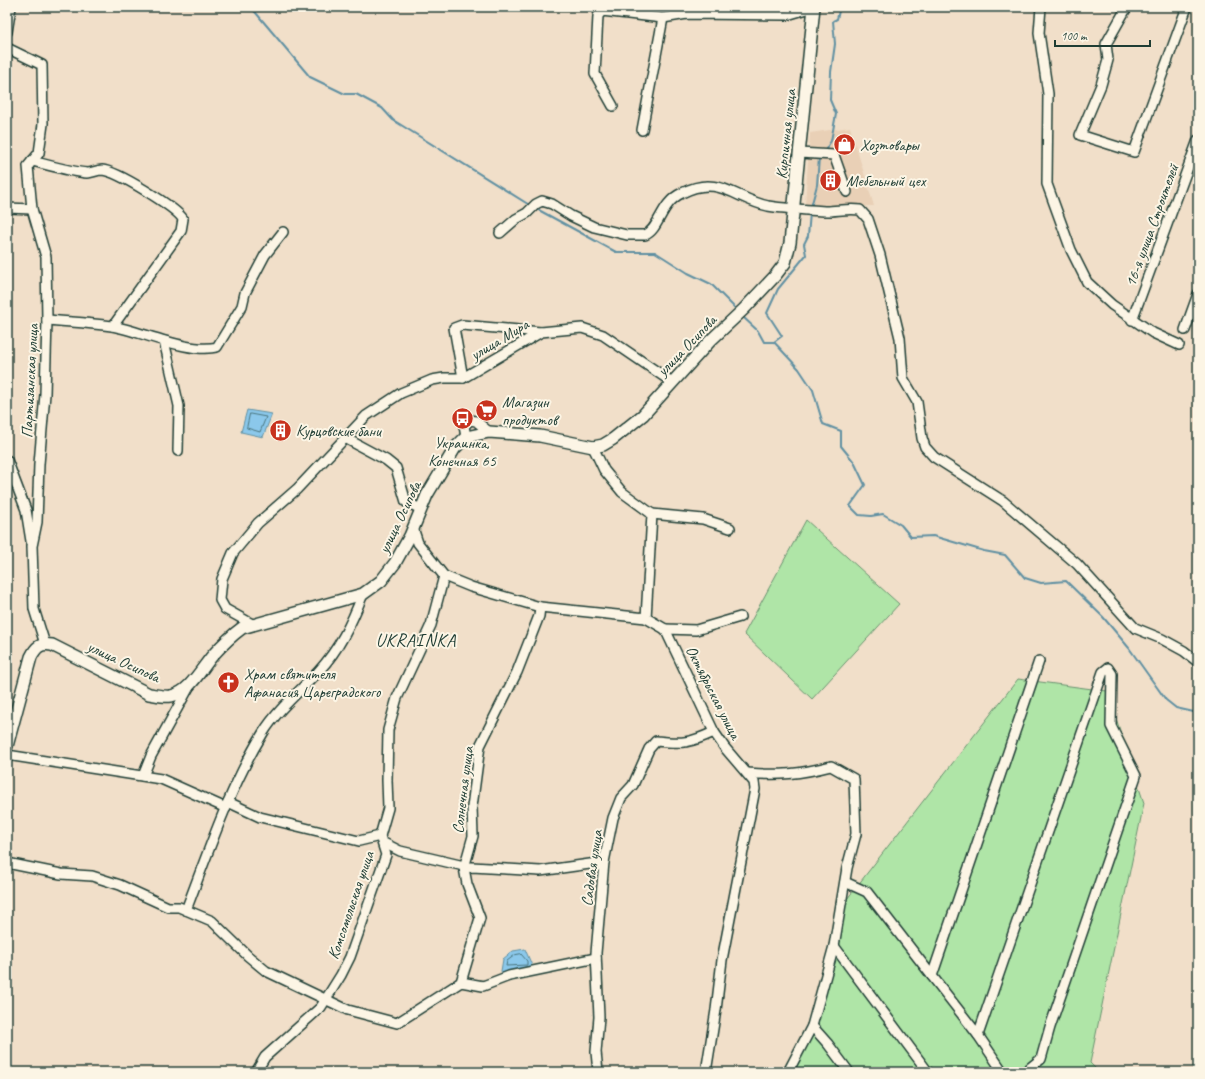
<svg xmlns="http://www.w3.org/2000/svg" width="1205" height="1079" viewBox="0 0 1205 1079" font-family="Caveat,sans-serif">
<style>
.built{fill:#e9d0b6}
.green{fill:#afe5a7;stroke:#67916e}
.water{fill:#8bc8eb;stroke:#6090a2}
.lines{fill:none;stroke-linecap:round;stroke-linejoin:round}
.shore{stroke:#4a757d;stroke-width:1}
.stream{stroke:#6090a2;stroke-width:2}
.minor-casing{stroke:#1f3d34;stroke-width:12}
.major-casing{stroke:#1f3d34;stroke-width:14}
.minor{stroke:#fcf5e5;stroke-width:9}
.major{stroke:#fcf5e5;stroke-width:11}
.labels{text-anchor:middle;stroke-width:4;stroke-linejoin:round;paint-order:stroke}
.street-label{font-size:16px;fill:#1f3d34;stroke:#fcf5e5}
.poi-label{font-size:16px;fill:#1f3d34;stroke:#fcf5e5;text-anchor:start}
.quarter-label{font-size:18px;letter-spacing:1px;fill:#1f3d34;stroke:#fcf5e5}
</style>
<rect width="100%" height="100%" fill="#f1dfc9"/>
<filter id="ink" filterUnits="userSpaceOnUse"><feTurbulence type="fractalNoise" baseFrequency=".025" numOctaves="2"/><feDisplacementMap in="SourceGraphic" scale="8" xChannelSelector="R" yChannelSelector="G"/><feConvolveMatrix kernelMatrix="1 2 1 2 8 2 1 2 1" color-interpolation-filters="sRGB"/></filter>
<g filter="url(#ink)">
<path class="built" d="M850,127L874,206L805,205L810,133Z"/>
<g class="green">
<path d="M806,520L899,604L812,699L744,634Z"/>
<path d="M1018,679L1107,691L1144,803L1090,1063L1099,1072H793L812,1026L847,899Z"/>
</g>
<g class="water">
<path d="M247,410L272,414L263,437L241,432Z"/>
<path d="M525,949L533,968L529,970L502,973L501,971L503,959L513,951Z"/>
</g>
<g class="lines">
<g class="shore">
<path d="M250,414L266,417L260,432L247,428Z"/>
<path d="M521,954L527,961V965L506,966L507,961L515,955Z"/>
</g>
<g class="stream">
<path d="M251,7L310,77L345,94H356L382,108L393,120L531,206"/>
<path d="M824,152L831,141L836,114L830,100L831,72L835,44L833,21L837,19L840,7"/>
<path d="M811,207L817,185L819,157"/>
<path d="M535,208L616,252H655L688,273L711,284L737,310"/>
<path d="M743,317L758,331L764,342H774L799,369L813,390L823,424L841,431V446L854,462L865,485L850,506L859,515L871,516L883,514L901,525L911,537L933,536L984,551L1005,555L1025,578L1041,583L1066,581L1103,617L1129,648L1166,700L1176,708L1198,713"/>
<path d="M774,342L782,336L767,313L778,289L806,255L804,244L808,236L810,213"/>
</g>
<defs>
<g id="minor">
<path d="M674,7L687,14"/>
<path d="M1041,7L1039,33L1048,94L1047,184L1071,250L1087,282L1112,305L1153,333L1179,345"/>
<path d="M1127,7L1106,44L1108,60L1101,85L1080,135L1134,152L1187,7"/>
<path d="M7,32L11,7"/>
<path d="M7,48L42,65L43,124L39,153L28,166L32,209L46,257L47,320L45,394L39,464L37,522L32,546L34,609L45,644"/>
<path d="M613,106L595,74L598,16L602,11L663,18L687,14L787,15L814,7"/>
<path d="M642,130L663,18"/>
<path d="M799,153L834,155L847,192"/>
<path d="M32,161C48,165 72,172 87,173C92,173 97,170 102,170C117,171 175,207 183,219L181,231L113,326"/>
<path d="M7,208L32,209"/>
<path d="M500,233L516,219L527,213L536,204L542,201L552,204L571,216L594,227L627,235H645C660,229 660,203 682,193C719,174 735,199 768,206C787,209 807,210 826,211C837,211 849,208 860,210L868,219L880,255L900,338L903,378L917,402L922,438L925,447L934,457L1003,501L1077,564L1135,628L1162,639L1184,651L1198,662"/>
<path d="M47,320C69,322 91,323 112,326C141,331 189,354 217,347L242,306L245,293L265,255L283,232"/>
<path d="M1132,320L1198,140"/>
<path d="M1185,330L1198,294"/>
<path d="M164,341L179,406L178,451"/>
<path d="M463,378L454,328L462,325L541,332"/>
<path d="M466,437L464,426L470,420L476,421L489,432"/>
<path d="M345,438L386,460L396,468L406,502L421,509"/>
<path d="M593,447L604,470L622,492L652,514L646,618L665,629L714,732L725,748L754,782L755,789L722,960L716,1010L706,1072"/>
<path d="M7,460L26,510L31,541"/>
<path d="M652,514L703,519L730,528"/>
<path d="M413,528L418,543L444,576L471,587L540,607L646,618"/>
<path d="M252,624L225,609L220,600L222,579L233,553L258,523L297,489L366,416L401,393L432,380L444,378H463L541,332L582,328L603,335L672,382"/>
<path d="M665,629L696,630L740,617"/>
<path d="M7,755L161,779L226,808"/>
<path d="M747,773C779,776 800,774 831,766L854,779L856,834L847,868L834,946L812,1026L788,1072"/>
<path d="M143,776L151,756L189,687"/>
<path d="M228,802L260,817L359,841L380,836"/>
<path d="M384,843L400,851L464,866V868L472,867L540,871L604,862"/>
<path d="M7,863L61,874L92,876L120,885L168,907H179L186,910L212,921L248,956L266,971L348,1010L397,1023L461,982L483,986L509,976L596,958"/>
<path d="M845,882L867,892L932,976"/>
<path d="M186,910C209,850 230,787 263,733C278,709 299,692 318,672C340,648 351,624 363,594"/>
<path d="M834,946L928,1072"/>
<path d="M461,982L480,918L467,884L464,868L473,836L472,807L480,746L517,672L539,616L540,607"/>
<path d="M812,1026L828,1044L849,1072"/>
<path d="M978,1035L1003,1072"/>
<path d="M256,1072L265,1057L321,1007L341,975L350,957L386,855L380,836L388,808L387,780L388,730L397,698L431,625L444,576"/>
<path d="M598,1072L596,1052L599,1017L596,953L604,862L613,818L621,798L633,785L649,749L656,741C683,744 690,743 714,732"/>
<path d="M1025,1072L1041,1059L1050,1027L1136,776L1111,726L1112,674L1108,668L1103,672L978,1035L932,976L1039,661"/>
</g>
<path id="major" d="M7,746L31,657C36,647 40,643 52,645L149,694C156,695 164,697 171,696C190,692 201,669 213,655C222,645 231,636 242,628L363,594L381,581L395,563L410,536L427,495L455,448L466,437L489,432L540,436L593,447L603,445L613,439L643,415L710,341L744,309L775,276L785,263L790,243L814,7"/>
</defs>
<use href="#minor" class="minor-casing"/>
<use href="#major" class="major-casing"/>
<use href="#minor" class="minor"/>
<use href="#major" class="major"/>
</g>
</g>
<defs>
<symbol id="shop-disc" viewBox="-11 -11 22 22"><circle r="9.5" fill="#c8321e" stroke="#fcf5e5"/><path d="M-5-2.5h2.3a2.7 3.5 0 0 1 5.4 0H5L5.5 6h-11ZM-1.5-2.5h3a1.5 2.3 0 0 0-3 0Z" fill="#fff"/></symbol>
<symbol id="building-disc" viewBox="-11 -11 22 22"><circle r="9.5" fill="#c8321e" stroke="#fcf5e5"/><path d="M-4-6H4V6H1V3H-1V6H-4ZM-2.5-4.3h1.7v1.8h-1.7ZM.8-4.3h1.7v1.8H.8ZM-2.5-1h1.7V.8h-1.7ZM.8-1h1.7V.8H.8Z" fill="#fff"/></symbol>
<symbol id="supermarket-disc" viewBox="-11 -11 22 22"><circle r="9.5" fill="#c8321e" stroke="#fcf5e5"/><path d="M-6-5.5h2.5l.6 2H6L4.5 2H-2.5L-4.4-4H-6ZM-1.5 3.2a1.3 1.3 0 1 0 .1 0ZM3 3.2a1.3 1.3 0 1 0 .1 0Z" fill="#fff"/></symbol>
<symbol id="bus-disc" viewBox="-11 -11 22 22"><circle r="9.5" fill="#c8321e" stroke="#fcf5e5"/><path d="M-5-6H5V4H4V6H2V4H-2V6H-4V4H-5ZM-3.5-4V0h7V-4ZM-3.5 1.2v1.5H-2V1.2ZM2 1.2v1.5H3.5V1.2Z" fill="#fff"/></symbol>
<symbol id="church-disc" viewBox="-11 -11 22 22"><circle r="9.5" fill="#c8321e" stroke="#fcf5e5"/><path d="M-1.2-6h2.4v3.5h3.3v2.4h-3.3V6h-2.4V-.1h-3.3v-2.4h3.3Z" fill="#fff"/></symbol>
</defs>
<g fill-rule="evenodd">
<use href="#shop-disc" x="832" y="132" width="25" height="25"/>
<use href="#building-disc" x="818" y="168" width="25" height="25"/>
<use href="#supermarket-disc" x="474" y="398" width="25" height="25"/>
<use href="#bus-disc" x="450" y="406" width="25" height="25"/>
<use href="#building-disc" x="268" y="418" width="25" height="25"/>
<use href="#church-disc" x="216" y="670" width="25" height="25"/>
</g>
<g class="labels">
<g class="street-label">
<text transform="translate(785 134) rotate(-84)" y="6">Кирпичная улица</text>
<text transform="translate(1151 225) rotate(-70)" y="6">16-я улица Строителей</text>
<text transform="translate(499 339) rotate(-31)" y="6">улица Мира</text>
<text transform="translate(686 345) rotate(-46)" y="6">улица Осипова</text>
<text transform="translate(29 381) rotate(-87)" y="6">Партизанская улица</text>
<text transform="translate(399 517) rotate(-64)" y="6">улица Осипова</text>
<text transform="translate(124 661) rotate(25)" y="6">улица Осипова</text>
<text transform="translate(714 692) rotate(63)" y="6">Октябрьская улица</text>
<text transform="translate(462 790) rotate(-83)" y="6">Солнечная улица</text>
<text transform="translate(591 868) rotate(-82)" y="6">Садовая улица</text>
<text transform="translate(350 905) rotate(-71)" y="6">Комсомольская улица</text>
</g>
<g class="poi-label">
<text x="860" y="150">Хозтовары</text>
<text x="846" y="186">Мебельный цех</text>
<text x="502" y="407">Магазин<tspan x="502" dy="18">продуктов</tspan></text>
<text x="296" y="436">Курцовские бани</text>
<text x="462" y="448" text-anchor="middle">Украинка,<tspan x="462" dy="18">Конечная 65</tspan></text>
<text x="244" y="679">Храм святителя<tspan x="244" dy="18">Афанасия Цареградского</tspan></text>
</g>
<g class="quarter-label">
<text x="416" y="646">UKRAINKA</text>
</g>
</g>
<rect width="1205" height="1079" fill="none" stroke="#fcf5e5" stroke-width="24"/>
<rect x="12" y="12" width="1181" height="1055" fill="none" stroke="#1f3d34" stroke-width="1.5" filter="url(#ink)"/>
<path d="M1055 40v6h95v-6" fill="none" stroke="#1f3d34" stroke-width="2"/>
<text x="1061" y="40" font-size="12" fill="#1f3d34" stroke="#fcf5e5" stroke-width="3" paint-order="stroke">100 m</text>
</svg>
